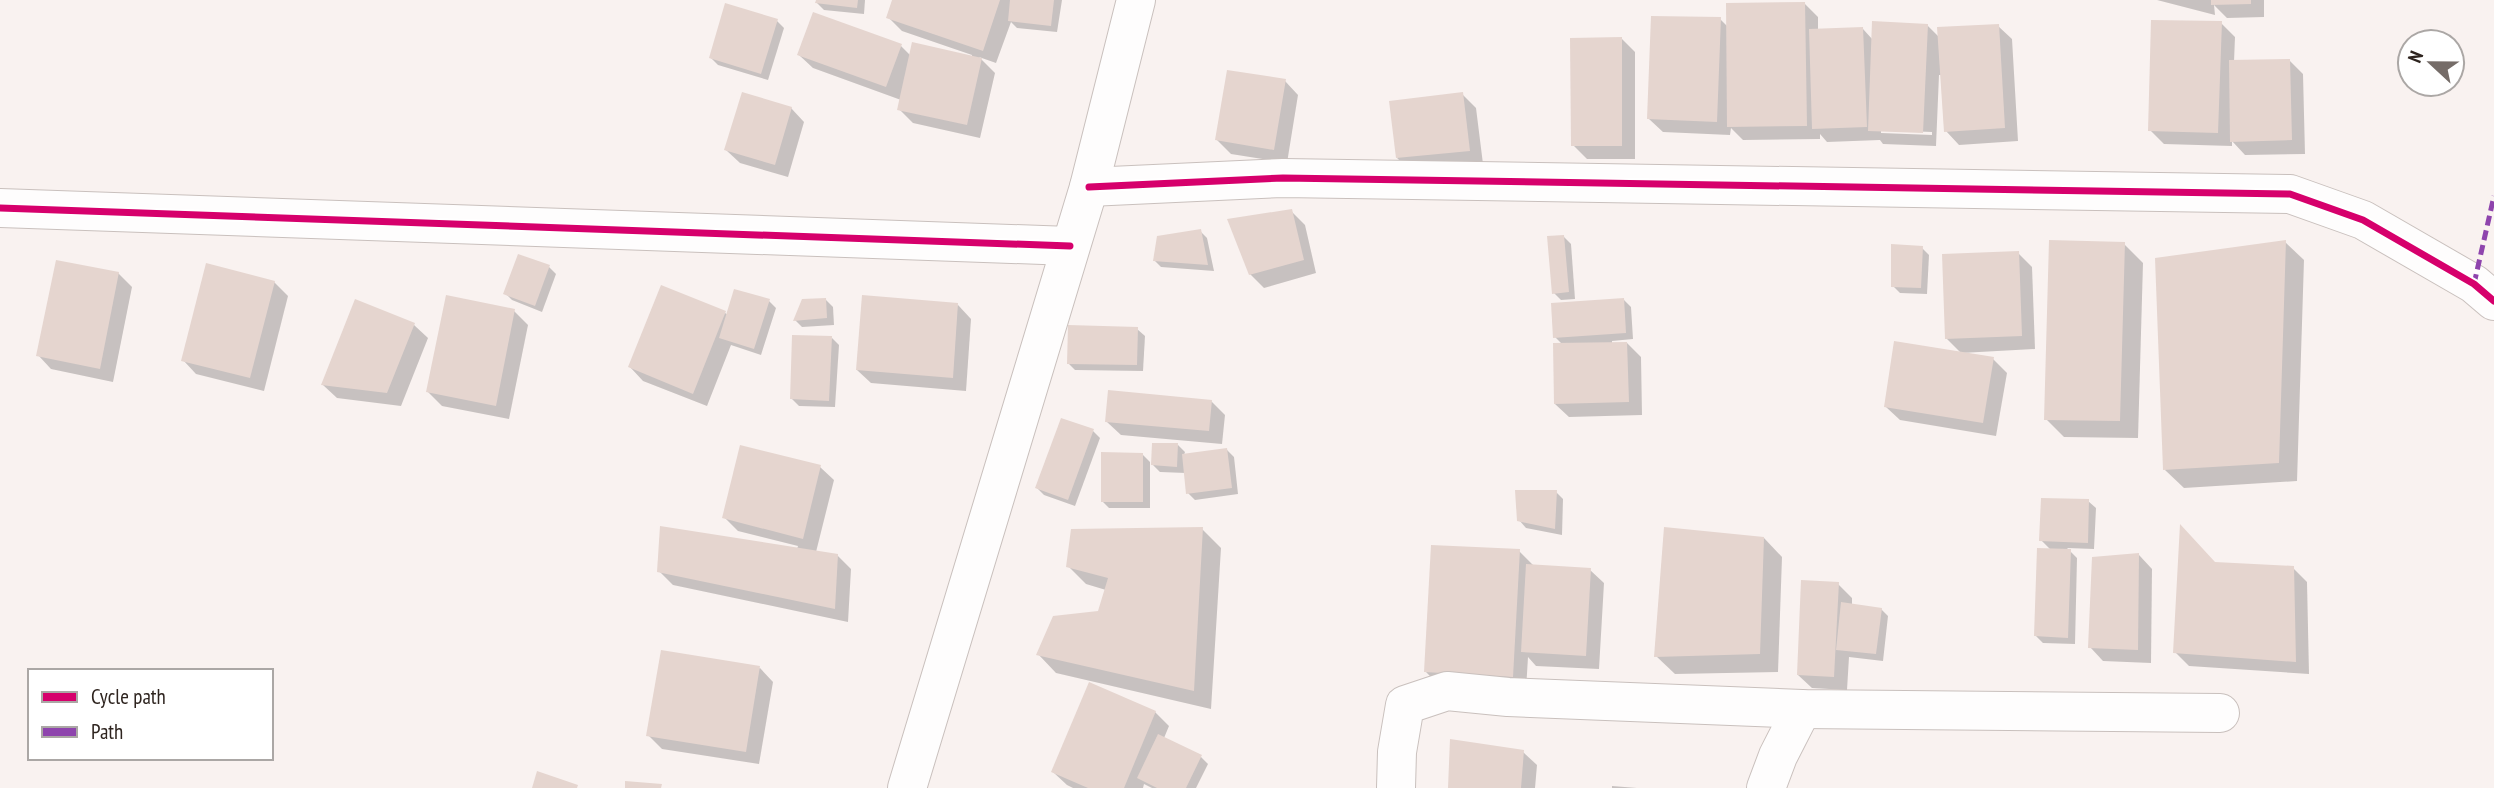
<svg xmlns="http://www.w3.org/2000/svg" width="2494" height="788" viewBox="0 0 2494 788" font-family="'PT Sans Narrow',sans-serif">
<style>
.shadow{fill:#0003;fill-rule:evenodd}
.building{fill:#e5d5cf}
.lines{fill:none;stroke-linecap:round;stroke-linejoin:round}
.street-casing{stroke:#c9c0bd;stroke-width:40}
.secondary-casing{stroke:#c9c0bd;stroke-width:40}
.street{stroke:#fefdfd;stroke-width:38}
.secondary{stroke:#fefdfd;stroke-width:38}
.quiet{stroke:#8e44ad;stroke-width:5;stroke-dasharray:10 5;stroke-linecap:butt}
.cycleway-casing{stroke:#fff;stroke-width:11}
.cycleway{stroke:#d6006c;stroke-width:7}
</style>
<rect width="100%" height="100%" fill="#f9f2f0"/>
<g class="shadow">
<path d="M818,0H865L864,14L824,10L817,3Z"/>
<path d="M894,0H1062L1057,32L1017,28L1011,22L996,63L979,57L995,73L980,138L913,123L899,109L901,100L813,68L799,55L901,46L911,56L972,57V55L902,31L888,17Z"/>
<path d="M2157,0H2264V17L2227,18L2214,5L2215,15Z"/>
<path d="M1804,3L1818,17V30L1863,29L1873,40L1927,25L1940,38L1998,26L2012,39L2018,141L1959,145L1946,131L1942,75H1939L1936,146L1883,144L1880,140L1827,142L1820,134V139L1743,140L1731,128L1730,135L1663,132L1649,119L1720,19L1728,27ZM1881,130L1932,132V135L1881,133Z"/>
<path d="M777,21L784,28L768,80L718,65L711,58Z"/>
<path d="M2221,23L2235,37L2234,62L2289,60L2303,74L2305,154L2245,155L2232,141V146L2164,144L2150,130Z"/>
<path d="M1621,38L1635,52V159H1587L1573,145Z"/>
<path d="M1285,81L1298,95L1287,163L1231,154L1217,140Z"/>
<path d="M1462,94L1476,108L1483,164L1411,171L1397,158Z"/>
<path d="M791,108L804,122L788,177L740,163L726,150Z"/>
<path d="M1291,211L1305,225L1316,273L1264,288L1250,274Z"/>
<path d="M1200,231L1207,238L1214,271L1161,267L1154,260Z"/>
<path d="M1564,237L1571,244L1575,299L1561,300L1554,293Z"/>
<path d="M2285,242L2304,260L2297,481L2184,488L2165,470Z"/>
<path d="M2124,244L2143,263L2138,438L2064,437L2046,419Z"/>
<path d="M1922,248L1929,255L1927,294L1900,293L1893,286Z"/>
<path d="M2018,253L2032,267L2035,349L1961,353L1946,338Z"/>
<path d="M549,267L556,274L542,312L512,300L505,293Z"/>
<path d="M118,273L132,287L113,382L51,369L38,355Z"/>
<path d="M274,282L288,296L264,391L196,374L183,360Z"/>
<path d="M825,299L833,307L834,325L802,327L795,320Z"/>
<path d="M1624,300L1631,307L1633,339L1612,341V344L1627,343L1641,357L1642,415L1569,417L1555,404L1563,345L1555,337Z"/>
<path d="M356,301L414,325L428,338L401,406L337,398L323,385Z"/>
<path d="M769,301L776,308L761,355L731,345L707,406L643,381L630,367L725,313L728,315Z"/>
<path d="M958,305L971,319L966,391L871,383L857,370Z"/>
<path d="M514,311L528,325L509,419L442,406L428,392Z"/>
<path d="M1137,329L1145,336L1143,371L1075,370L1068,363Z"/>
<path d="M832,338L839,345L835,407L799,406L792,399Z"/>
<path d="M1993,359L2007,373L1996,436L1900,420L1886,407Z"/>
<path d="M1211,401L1225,415L1222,444L1121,435L1107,422Z"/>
<path d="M1093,431L1100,438L1075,506L1044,495L1037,488Z"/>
<path d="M1178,445L1185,452L1184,455L1227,450L1234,457L1238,494L1195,500L1188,493L1186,473L1160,472L1153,465Z"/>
<path d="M1142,454L1150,462V508H1109L1102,501Z"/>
<path d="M820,467L834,480L816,552L837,555L851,569L848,622L673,585L659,571L797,549L798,546L738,531L724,517Z"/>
<path d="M1556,492L1563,499L1562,535L1526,528L1519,520Z"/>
<path d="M2088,501L2096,508L2094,549L2067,548L2077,558L2075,644L2043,643L2036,636L2052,551L2041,540Z"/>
<path d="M1202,529L1221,548L1211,709L1056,673L1038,654L1099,613L1106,590L1086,584L1068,566Z"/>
<path d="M1764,538L1782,557L1778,672L1675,674L1656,656Z"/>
<path d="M1519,551L1533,565L1590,570L1604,583L1599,669L1536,666L1528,657L1526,690L1439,685L1426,672Z"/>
<path d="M2139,555L2152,569L2151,663L2103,661L2090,647Z"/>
<path d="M2215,564L2293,568L2307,582L2309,674L2189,666L2175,652Z"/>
<path d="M1838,584L1852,598V606L1881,609L1888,616L1883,661L1849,657L1847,690L1812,688L1798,675Z"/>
<path d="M760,668L773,682L759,764L662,749L648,735Z"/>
<path d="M1155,712L1169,726L1164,738L1201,757L1208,764L1196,788H1152L1144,784L1143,788H1073L1067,785L1053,772Z"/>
<path d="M1523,752L1537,765L1535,788H1450Z"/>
<path d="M1612,786L1637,788H1612Z"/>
</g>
<g class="building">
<path d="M816,0H858L857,8L815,3Z"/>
<path d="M892,0H1000L983,51L886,18Z"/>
<path d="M1010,0H1054L1051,26L1008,21Z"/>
<path d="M2211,0H2251V4L2211,5Z"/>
<path d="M1805,2L1807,126L1727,127L1726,3Z"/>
<path d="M725,3L778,19L761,74L709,58Z"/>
<path d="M813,12L902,44L886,87L797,55Z"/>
<path d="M1651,16L1721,17L1717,122L1647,119Z"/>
<path d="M2151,20L2222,21L2218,133L2148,131Z"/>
<path d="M1872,21L1928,24L1923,133L1868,131Z"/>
<path d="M1999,24L2005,128L1944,132L1937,27Z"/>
<path d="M1863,27L1867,127L1812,129L1809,29Z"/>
<path d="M1622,37V146H1571L1570,38Z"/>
<path d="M912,42L982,58L967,125L897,110Z"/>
<path d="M2290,59L2292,140L2230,142L2229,60Z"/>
<path d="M1227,70L1286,79L1274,150L1215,140Z"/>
<path d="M742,92L792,107L775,165L724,150Z"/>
<path d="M1463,92L1470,151L1396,158L1389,101Z"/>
<path d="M1292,209L1304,260L1249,275L1227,219Z"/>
<path d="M1201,229L1208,265L1153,261L1157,236Z"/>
<path d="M1564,235L1569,292L1552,294L1547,236Z"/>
<path d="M2049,240L2125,242L2120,421L2044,420Z"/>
<path d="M2286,240L2279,463L2163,470L2155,258Z"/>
<path d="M1891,244L1923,246L1921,288L1891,287Z"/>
<path d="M2019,251L2022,336L1945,339L1942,254Z"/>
<path d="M518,254L550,265L535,306L503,294Z"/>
<path d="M56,260L119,272L100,369L36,356Z"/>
<path d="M206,263L275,281L250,378L181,361Z"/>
<path d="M661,285L726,311L693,394L628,367Z"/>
<path d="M734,289L770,299L754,349L719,338Z"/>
<path d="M446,295L515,309L496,406L426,392Z"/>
<path d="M862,295L958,303L953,378L856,370Z"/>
<path d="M826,298L827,318L793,321L802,299Z"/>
<path d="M1624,298L1626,333L1553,338L1551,303Z"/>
<path d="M355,299L415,323L387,393L321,385Z"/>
<path d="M1068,325L1138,327L1137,365L1067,364Z"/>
<path d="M792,335L832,336L829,401L790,399Z"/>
<path d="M1894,341L1994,357L1983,423L1884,407Z"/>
<path d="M1627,342L1629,402L1554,404L1553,343Z"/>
<path d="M1108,390L1212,400L1209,431L1105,422Z"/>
<path d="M1061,418L1094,429L1068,500L1035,488Z"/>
<path d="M1152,443H1178L1177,467L1151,465Z"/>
<path d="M740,445L821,465L803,539L722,518Z"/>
<path d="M1227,448L1232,488L1186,494L1182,454Z"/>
<path d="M1101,452L1143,453V502H1101Z"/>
<path d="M1515,490H1557L1555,529L1517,521Z"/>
<path d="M2041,498L2089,499L2088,543L2039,541Z"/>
<path d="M2180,524L2215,562L2294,566L2296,662L2173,653Z"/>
<path d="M660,526L838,554L835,609L657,572Z"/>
<path d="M1203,527L1194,691L1036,655L1053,616L1098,611L1108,578L1066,567L1071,529Z"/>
<path d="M1664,527L1764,537L1760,654L1654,657Z"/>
<path d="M1431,545L1520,549L1513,677L1424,672Z"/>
<path d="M2037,548L2071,549L2068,638L2034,636Z"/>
<path d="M2139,553L2138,650L2088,648L2092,557Z"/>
<path d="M1526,564L1591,568L1586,656L1521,652Z"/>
<path d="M1801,580L1839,582L1834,677L1797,675Z"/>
<path d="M1841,602L1882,608L1876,654L1836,650Z"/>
<path d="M661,650L760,666L746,752L646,736Z"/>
<path d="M1089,682L1156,711L1124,788H1088L1051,772Z"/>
<path d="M1158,734L1202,755L1186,788H1157L1137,778Z"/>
<path d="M1450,739L1524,750L1521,788H1448Z"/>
<path d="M537,771L578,785L577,788H532Z"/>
<path d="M625,781L662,784L661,788H625Z"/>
</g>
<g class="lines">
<defs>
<g id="street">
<path d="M1089,187L1283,178L2290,194L2363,220L2474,284L2494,301"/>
<path d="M0,208L1070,246"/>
<path d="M1396,788L1397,752L1405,705L1447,691L1508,697L1802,709L2220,713"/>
<path d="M1766,788L1778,756L1802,709"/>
</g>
<path id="secondary" d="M907,788L1089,187L1136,0"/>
</defs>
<use href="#street" class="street-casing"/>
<use href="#secondary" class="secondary-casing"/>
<use href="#street" class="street"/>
<use href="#secondary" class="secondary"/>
<path class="quiet" d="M2474,284L2494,196"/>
<defs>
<g id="cycleway">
<path d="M1089,187L1283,178L2290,194L2363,220L2474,284L2494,301"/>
<path d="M0,208L1070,246"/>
</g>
</defs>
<use href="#cycleway" class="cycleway-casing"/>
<use href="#cycleway" class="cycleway"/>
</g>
<rect x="28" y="669" width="245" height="91" fill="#ffffff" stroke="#aba7a5" stroke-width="2"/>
<rect x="42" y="692" width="35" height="10" fill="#d6006c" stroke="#aba7a5" stroke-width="2"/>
<text x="91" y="704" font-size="21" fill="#2e241f">Cycle path</text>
<rect x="42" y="727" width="35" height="10" fill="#8e44ad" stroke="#aba7a5" stroke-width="2"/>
<text x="91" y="739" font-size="21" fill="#2e241f">Path</text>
<g transform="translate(2431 63) rotate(292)"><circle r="33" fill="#ffffff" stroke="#aba7a5" stroke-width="2"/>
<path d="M0-5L12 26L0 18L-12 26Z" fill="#756c68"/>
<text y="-10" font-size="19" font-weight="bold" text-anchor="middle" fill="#2e241f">N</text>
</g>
</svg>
